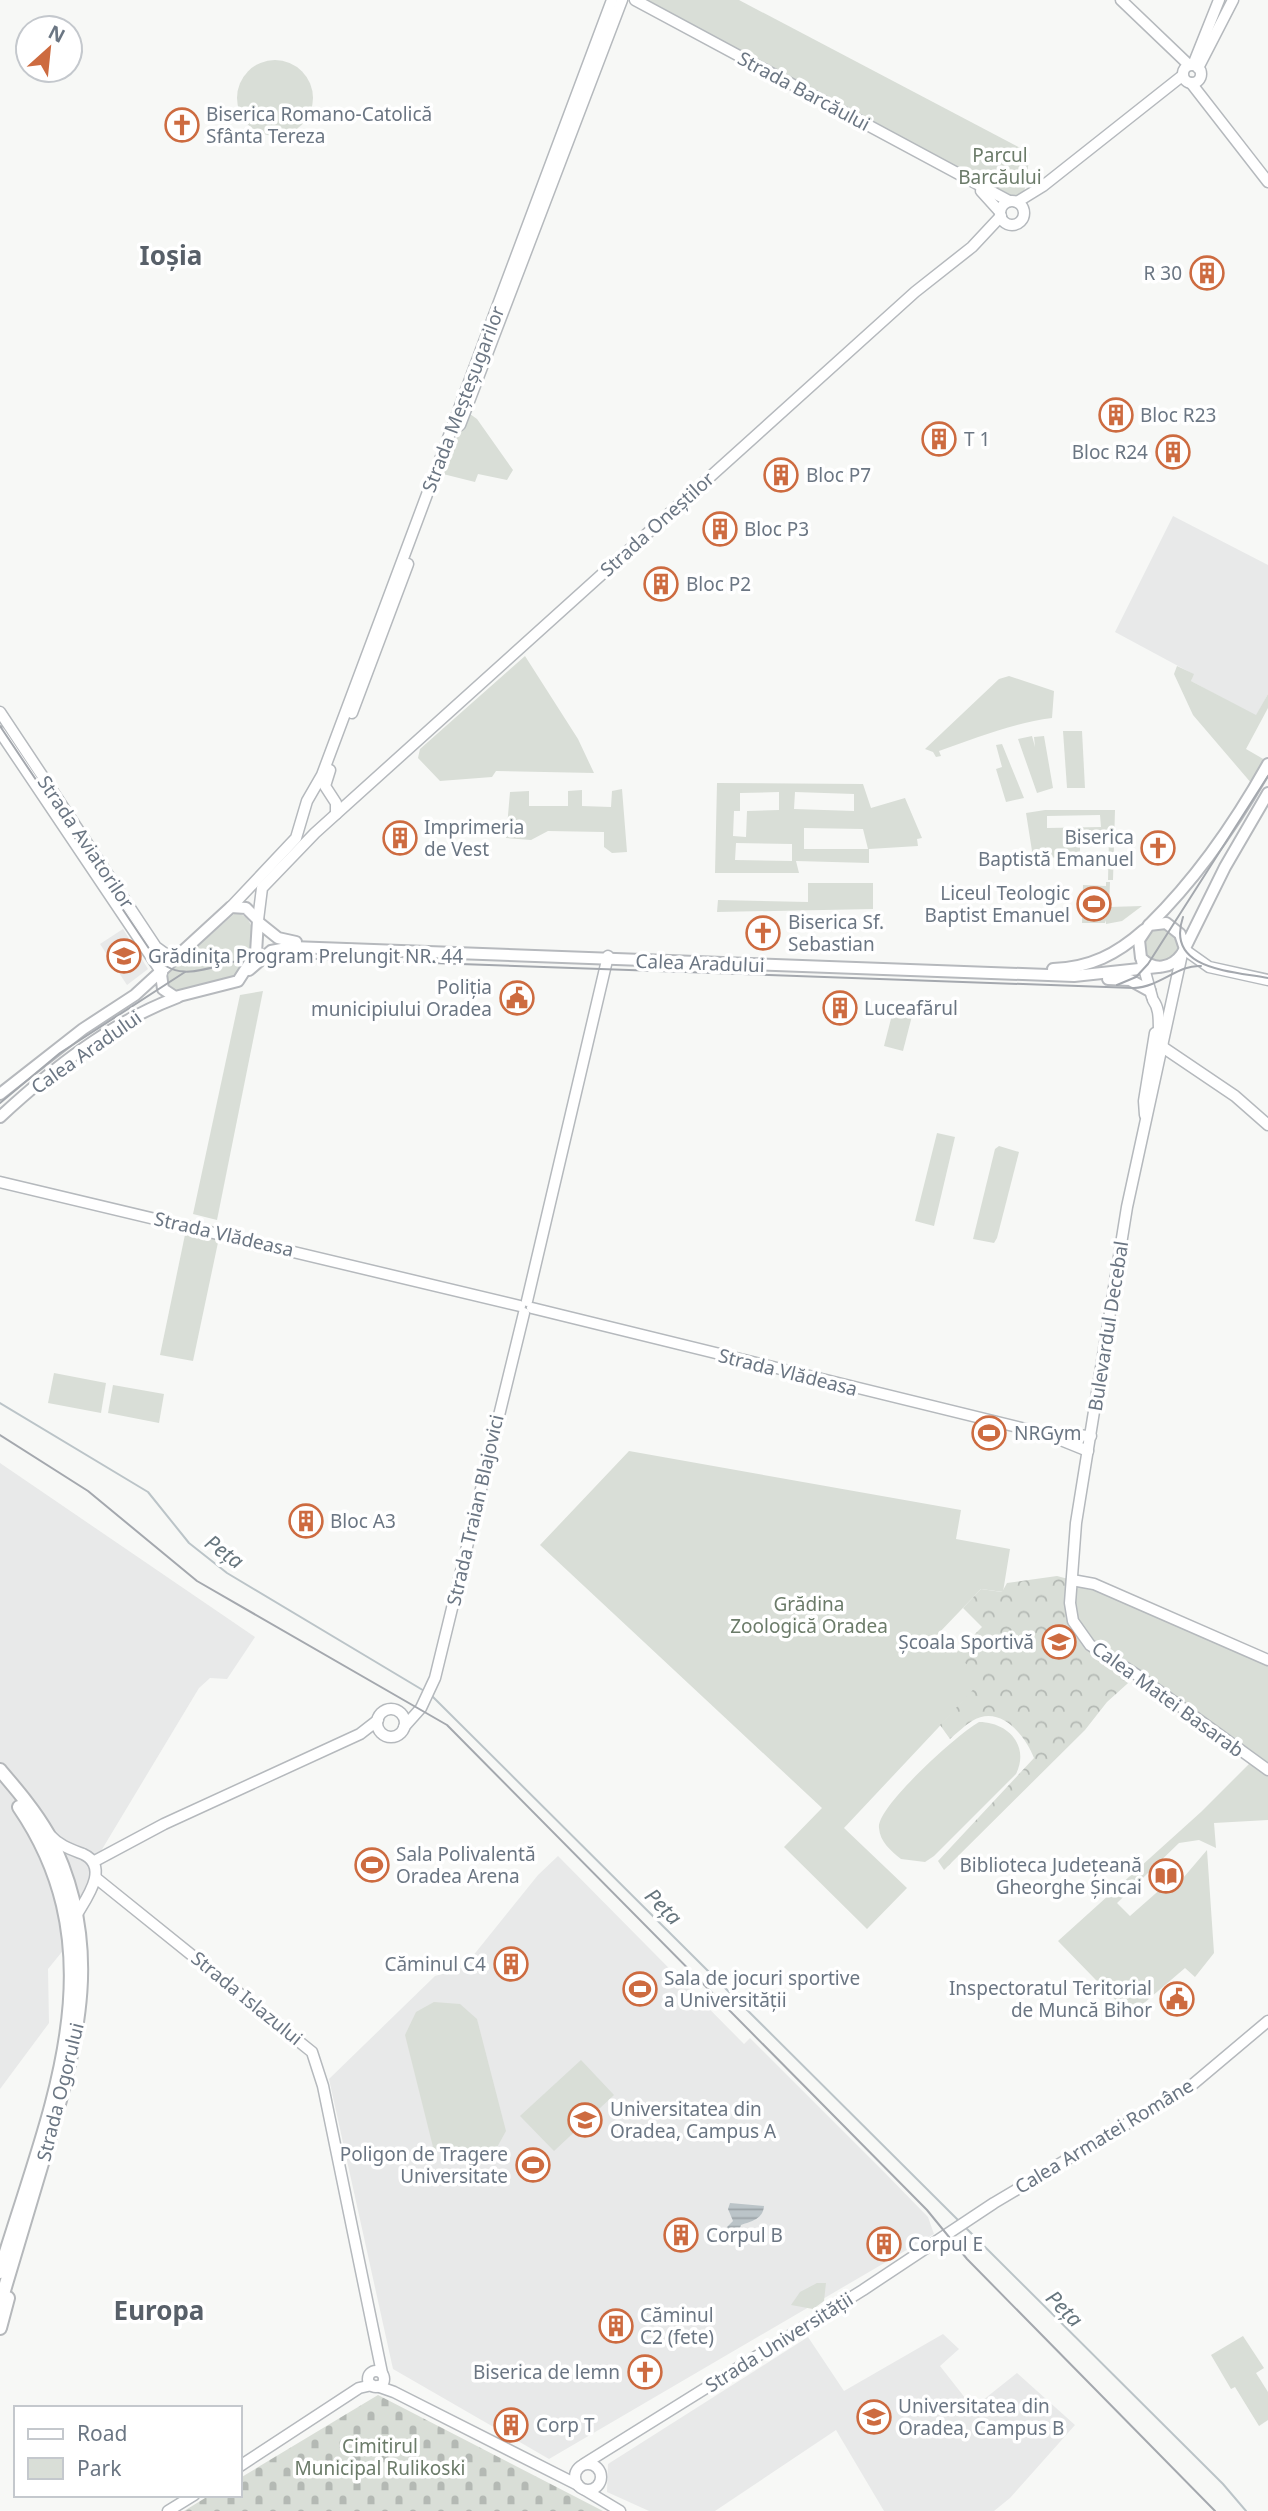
<svg xmlns="http://www.w3.org/2000/svg" width="1268" height="2511" viewBox="0 0 1268 2511" font-family="'Noto Sans',sans-serif">
<style>
.built{fill:#e8e9e9}
.green{fill:#d9ded7;fill-rule:evenodd}
.forest{fill:url(#forest-crowns)}
.cemetery{fill:url(#cemetery-stones)}
.water{fill:url(#water-rules)}
.lines{fill:none;stroke-linecap:round;stroke-linejoin:round}
.stream{stroke:#bbc4c8;stroke-width:2}
.secondary-casing{stroke:#b5b9bd;stroke-width:13}
.primary-casing{stroke:#b6b9bd;stroke-width:14}
.highway-casing{stroke:#b5b8bb;stroke-width:16}
.secondary{stroke:#fff;stroke-width:10}
.primary{stroke:#fff;stroke-width:10}
.highway{stroke:#fff;stroke-width:12}
.tram{stroke:#a4a8ae;stroke-width:2}
.labels{text-anchor:middle;stroke-width:7;stroke-linejoin:round;paint-order:stroke}
.street-label{font-size:19px;fill:#6b7683;stroke:#fff}
.poi-label{font-size:19px;fill:#6b7683;stroke:#fff;text-anchor:start}
.park-label{font-size:19px;fill:#6b7b69;stroke:#fff}
.water-label{font-size:21px;font-style:italic;fill:#67767e;stroke:#fff}
.district-label{font-size:26px;font-weight:bold;fill:#586069;stroke:#fff}
</style>
<defs>
<pattern id="forest-crowns" width="20" height="18" patternUnits="userSpaceOnUse" patternTransform="scale(1.75)"><rect width="20" height="18" fill="#d9ded7"/><path d="M2 6a3 3 0 1 1 6 0M12 15a3 3 0 1 1 6 0" fill="none" stroke="#b4b9b4"/></pattern>
<pattern id="cemetery-stones" width="16" height="16" patternUnits="userSpaceOnUse" patternTransform="scale(1.75)"><rect width="16" height="16" fill="#d9ded7"/><path d="M2 7V4a2 2 0 0 1 4 0v3zM10 15v-3a2 2 0 0 1 4 0v3z" fill="#b4b9b4"/></pattern>
<pattern id="water-rules" width="6" height="5" patternUnits="userSpaceOnUse" patternTransform="scale(1.75)"><rect width="6" height="5" fill="#bbc4c8"/><path d="M0 2.5h6" fill="none" stroke="#9ca4a8"/></pattern>
</defs>
<rect width="100%" height="100%" fill="#f7f8f6"/>
<g class="built">
<path d="M1173,516L1268,565V694L1256,716L1191,681L1193,674L1115,632Z"/>
<path d="M123,929L148,969L127,985L100,944Z"/>
<path d="M0,1463L255,1637L227,1679L210,1678L199,1688L101,1851L99,1888L65,1948L48,1969L49,2023L0,2089Z"/>
<path d="M558,1856L744,2044L750,2038L885,2173L928,2217L934,2234L549,2459L393,2369L329,2079L435,1976L464,1967L538,1875Z"/>
<path d="M943,2334L959,2349L940,2366L973,2408L1017,2373L1075,2425L1010,2498L994,2511H884L836,2430L715,2511H649L607,2492L608,2464L808,2337L844,2391Z"/>
</g>
<g class="green">
<path d="M640,0H739L1030,153L1024,194L1019,198L1005,197Z"/>
<circle cx="275" cy="98" r="38"/>
<path d="M470,414L477,419L513,470L507,480L478,474L475,482L443,474L463,421Z"/>
<path d="M525,656L578,739L594,773L496,771L492,777L440,781L418,758L420,749Z"/>
<path d="M1177,666L1194,674L1191,681L1256,715L1268,694V708L1246,749L1265,760L1252,784L1193,715L1174,674Z"/>
<path d="M1009,676L1054,691L1052,718C1013,723 976,738 939,751L941,756L936,757L933,752L925,749L999,679Z"/>
<path d="M1063,731H1082L1085,788H1067Z"/>
<path d="M1032,736L1035,747L1034,737L1044,736L1053,788L1037,793L1018,739Z"/>
<path d="M1002,744L1024,798L1006,802L996,769L1002,767L996,745Z"/>
<path d="M717,783L863,784L871,808L905,798L922,838L917,839L918,846L869,849V863L796,861L799,873H715ZM779,792V810L747,811L746,837L733,836L734,811H740V793ZM795,792L854,794V811L794,809ZM804,828L863,829L868,849H804ZM736,843L792,844V861L735,860Z"/>
<path d="M622,789L627,852L612,853L604,847V832L548,831L531,840L506,838L510,792L529,791V806H568V791L582,790V806L611,807L612,791Z"/>
<path d="M1045,810H1115L1113,880H1108L1109,837L1080,836V856L1027,859L1032,851L1026,813ZM1100,815L1101,827L1047,828V816Z"/>
<path d="M1106,882H1110L1109,907L1142,906L1122,921L1106,924V920L1105,923H1082L1083,885L1106,886Z"/>
<path d="M808,883H873V909L717,912L718,900L808,902Z"/>
<path d="M239,913C266,926 249,965 230,978L177,992L169,988L166,980L168,973L234,914Z"/>
<circle cx="1161" cy="945" r="18"/>
<path d="M263,991L217,1220L193,1214L240,995Z"/>
<path d="M894,1007L913,1012L903,1051L884,1046Z"/>
<path d="M937,1133L955,1137L934,1226L915,1221Z"/>
<path d="M999,1146L1019,1152L997,1238L994,1243L973,1239L995,1149Z"/>
<path d="M187,1225L220,1233L193,1361L160,1355Z"/>
<path d="M54,1373L106,1383L101,1413L48,1403Z"/>
<path d="M113,1385L164,1394L159,1423L108,1413Z"/>
<path d="M629,1451L961,1510L956,1539L1010,1549L1003,1592L981,1589L937,1635L984,1679L844,1828L907,1888L867,1929L784,1847L822,1808L540,1545Z"/>
<path d="M1072,1580L1268,1660V1820L1214,1823L1216,1848L1199,1840L1179,1843L1117,1903L1130,1916L1172,1879L1178,1884L1207,1850L1214,1953L1195,1977L1185,1968L1130,2015L1058,1941L1201,1812L1250,1763L1249,1757L1090,1645L1073,1621Z"/>
<path d="M979,1722C1008,1722 1030,1746 1016,1774L934,1856L925,1862L901,1859C891,1851 880,1842 879,1828C876,1807 959,1733 979,1722Z"/>
<path d="M434,2002L460,2004L477,2019L506,2131L495,2151L478,2164L454,2162L433,2147L405,2035L416,2012Z"/>
<path d="M581,2060L614,2095L554,2151L520,2116Z"/>
<path d="M817,2283H826L824,2301L813,2309L791,2305L800,2292Z"/>
<path d="M1243,2336L1264,2368L1256,2373L1268,2392V2420L1259,2426L1235,2387L1231,2389L1211,2355Z"/>
</g>
<path class="forest" d="M1057,1576L1072,1580L1074,1621L1090,1645L1137,1675L1107,1702L1085,1730L944,1870L938,1861L1034,1758C1025,1735 1000,1704 972,1721C964,1726 957,1733 950,1739L940,1725L983,1679L955,1654L982,1627L963,1608L981,1589L1002,1592L1007,1583Z"/>
<path class="cemetery" d="M378,2395L603,2511H184L210,2495H240V2478Z"/>
<path class="water" d="M730,2203L764,2206C763,2219 752,2221 741,2225L739,2231L731,2232L727,2227L733,2221L728,2209Z"/>
<g class="lines">
<g class="stream">
<path d="M0,1403L148,1492L189,1543L227,1573L426,1692"/>
<path d="M431,1695L960,2222"/>
<path d="M966,2228L1223,2484L1246,2511"/>
</g>
<defs>
<g id="secondary">
<path d="M635,0L1009,201"/>
<path d="M1121,0L1189,65"/>
<circle cx="1192" cy="74" r="9"/>
<path d="M1193,65L1219,0"/>
<path d="M1198,68L1233,0"/>
<path d="M1191,83L1268,182"/>
<path d="M981,191L1000,212"/>
<circle cx="1012" cy="213" r="12"/>
<path d="M1017,202L1043,186L1182,76"/>
<path d="M460,425L622,0"/>
<path d="M0,712L156,947L167,955H182"/>
<path d="M352,713L408,564"/>
<path d="M0,732L162,973"/>
<path d="M330,770L325,786L336,803V814"/>
<path d="M231,907L296,838L307,801L322,775L612,0"/>
<path d="M258,920L262,888L315,833L915,292L972,247L1001,216"/>
<path d="M1185,950L1209,967L1268,980"/>
<path d="M1182,954L1127,1207L1076,1523L1070,1603L1073,1621L1090,1645L1137,1675L1268,1770"/>
<path d="M1142,961L1152,997"/>
<path d="M1153,1000C1164,1015 1154,1033 1164,1048L1235,1096L1268,1125"/>
<path d="M1145,1115L1144,1101L1155,1033"/>
<path d="M0,1182L520,1306"/>
<path d="M527,1301L608,956"/>
<path d="M532,1308L1046,1434L1088,1451"/>
<path d="M1053,1434L1091,1436"/>
<path d="M1072,1580L1094,1584L1268,1660"/>
<circle cx="391" cy="1723" r="14"/>
<path d="M404,1727L421,1708L435,1678L524,1313"/>
<path d="M50,1835C60,1846 70,1849 83,1854C111,1867 85,1900 76,1916"/>
<path d="M93,1862L164,1824L360,1734L378,1720"/>
<path d="M96,1878L312,2052L323,2086L382,2373"/>
<circle cx="376" cy="2379" r="8"/>
<path d="M377,2386L394,2392L578,2485"/>
<circle cx="588" cy="2477" r="13"/>
<path d="M584,2464L863,2290L994,2203L1192,2085L1268,2021"/>
<path d="M240,2466L359,2388L372,2385"/>
<path d="M585,2490L620,2511"/>
<path d="M168,2511L194,2495"/>
</g>
<g id="primary">
<path d="M258,922L278,938L296,942"/>
<path d="M1149,925C1198,877 1235,823 1268,764"/>
<path d="M1185,949L1180,934L1166,923L1149,925L1139,940L1141,958C1154,971 1171,969 1182,954L1225,867L1268,793"/>
<path d="M1053,969C1090,968 1117,954 1144,930"/>
<path d="M249,970L271,951L292,947L1074,976L1158,967"/>
<path d="M1108,979L1130,980L1150,991"/>
<path d="M0,1094L83,1029L135,995L231,907L246,908L258,920L256,953L238,981L175,997L163,989L161,974"/>
<path d="M0,1117C52,1069 111,1022 178,997"/>
</g>
<g id="highway">
<path d="M0,1770C17,1790 35,1811 48,1834C105,1943 78,2040 46,2150C31,2201 15,2253 0,2304"/>
<path d="M0,2272C46,2116 123,1959 19,1807"/>
<path d="M0,2328L8,2298"/>
</g>
</defs>
<use href="#secondary" class="secondary-casing"/>
<use href="#primary" class="primary-casing"/>
<use href="#highway" class="highway-casing"/>
<use href="#secondary" class="secondary"/>
<use href="#primary" class="primary"/>
<use href="#highway" class="highway"/>
<g class="tram">
<path d="M0,726L152,953C181,992 220,958 262,957L1134,988C1160,987 1179,964 1201,966"/>
<path d="M1183,917C1165,970 1232,971 1268,978"/>
<path d="M1117,985L1136,977L1148,964L1268,776"/>
<path d="M0,1103L60,1053L185,972"/>
<path d="M0,1435L88,1491L197,1581L447,1725L927,2210L967,2259L1215,2511"/>
</g>
</g>
<defs>
<symbol id="church-ring" viewBox="-11 -11 22 22"><circle r="9.5" fill="#fff" stroke="#cd6b40" stroke-width="1.5"/><path d="M-1.2-6h2.4v3.5h3.3v2.4h-3.3V6h-2.4V-.1h-3.3v-2.4h3.3Z" fill="#cd6b40"/></symbol>
<symbol id="building-ring" viewBox="-11 -11 22 22"><circle r="9.5" fill="#fff" stroke="#cd6b40" stroke-width="1.5"/><path d="M-4-6H4V6H1V3H-1V6H-4ZM-2.5-4.3h1.7v1.8h-1.7ZM.8-4.3h1.7v1.8H.8ZM-2.5-1h1.7V.8h-1.7ZM.8-1h1.7V.8H.8Z" fill="#cd6b40"/></symbol>
<symbol id="stadium-ring" viewBox="-11 -11 22 22"><circle r="9.5" fill="#fff" stroke="#cd6b40" stroke-width="1.5"/><path d="M0-5a6.5 5 0 1 0 0 10a6.5 5 0 1 0 0-10ZM-3.5-1.8h7v3.6h-7Z" fill="#cd6b40"/></symbol>
<symbol id="school-ring" viewBox="-11 -11 22 22"><circle r="9.5" fill="#fff" stroke="#cd6b40" stroke-width="1.5"/><path d="M0-5L7-2L0 1L-7-2ZM-4 1L0 2.5L4 1V4Q0 6-4 4Z" fill="#cd6b40"/></symbol>
<symbol id="civic-ring" viewBox="-11 -11 22 22"><circle r="9.5" fill="#fff" stroke="#cd6b40" stroke-width="1.5"/><path d="M-.6-6.5H3V-4.5H.6V-3L4-1V1h2V6H-6V1h2V-1L-.6-3ZM-1.2 2.5V6h2.4V2.5Z" fill="#cd6b40"/></symbol>
<symbol id="library-ring" viewBox="-11 -11 22 22"><circle r="9.5" fill="#fff" stroke="#cd6b40" stroke-width="1.5"/><path d="M-6-4Q-3-5.5-.7-3.5V5Q-3 3-6 4ZM6-4Q3-5.5 .7-3.5V5Q3 3 6 4Z" fill="#cd6b40"/></symbol>
<symbol id="university-ring" viewBox="-11 -11 22 22"><circle r="9.5" fill="#fff" stroke="#cd6b40" stroke-width="1.5"/><path d="M0-5L7-2L0 1L-7-2ZM-4 1L0 2.5L4 1V4Q0 6-4 4Z" fill="#cd6b40"/></symbol>
</defs>
<g fill-rule="evenodd">
<use href="#church-ring" x="163" y="106" width="38" height="38"/>
<use href="#building-ring" x="1188" y="254" width="38" height="38"/>
<use href="#building-ring" x="1097" y="396" width="38" height="38"/>
<use href="#building-ring" x="920" y="420" width="38" height="38"/>
<use href="#building-ring" x="1154" y="433" width="38" height="38"/>
<use href="#building-ring" x="762" y="456" width="38" height="38"/>
<use href="#building-ring" x="701" y="510" width="38" height="38"/>
<use href="#building-ring" x="642" y="565" width="38" height="38"/>
<use href="#building-ring" x="381" y="819" width="38" height="38"/>
<use href="#church-ring" x="1139" y="829" width="38" height="38"/>
<use href="#stadium-ring" x="1075" y="885" width="38" height="38"/>
<use href="#church-ring" x="744" y="914" width="38" height="38"/>
<use href="#school-ring" x="105" y="937" width="38" height="38"/>
<use href="#civic-ring" x="498" y="979" width="38" height="38"/>
<use href="#building-ring" x="821" y="989" width="38" height="38"/>
<use href="#stadium-ring" x="970" y="1414" width="38" height="38"/>
<use href="#building-ring" x="287" y="1502" width="38" height="38"/>
<use href="#school-ring" x="1040" y="1623" width="38" height="38"/>
<use href="#stadium-ring" x="353" y="1846" width="38" height="38"/>
<use href="#library-ring" x="1147" y="1857" width="38" height="38"/>
<use href="#building-ring" x="492" y="1945" width="38" height="38"/>
<use href="#stadium-ring" x="621" y="1970" width="38" height="38"/>
<use href="#civic-ring" x="1158" y="1980" width="38" height="38"/>
<use href="#university-ring" x="566" y="2101" width="38" height="38"/>
<use href="#stadium-ring" x="514" y="2146" width="38" height="38"/>
<use href="#building-ring" x="662" y="2216" width="38" height="38"/>
<use href="#building-ring" x="865" y="2225" width="38" height="38"/>
<use href="#building-ring" x="597" y="2307" width="38" height="38"/>
<use href="#church-ring" x="626" y="2353" width="38" height="38"/>
<use href="#university-ring" x="855" y="2398" width="38" height="38"/>
<use href="#building-ring" x="492" y="2406" width="38" height="38"/>
</g>
<g class="labels">
<g class="street-label">
<text transform="translate(804 91) rotate(28)" y="7">Strada Barcăului</text>
<text transform="translate(463 399) rotate(-69)" y="7">Strada Meșteșugarilor</text>
<text transform="translate(657 524) rotate(-42)" y="7">Strada Oneștilor</text>
<text transform="translate(86 842) rotate(56)" y="7">Strada Aviatorilor</text>
<text transform="translate(700 963) rotate(2)" y="7">Calea Aradului</text>
<text transform="translate(86 1052) rotate(-35)" y="7">Calea Aradului</text>
<text transform="translate(224 1234) rotate(13)" y="7">Strada Vlădeasa</text>
<text transform="translate(1108 1326) rotate(-81)" y="7">Bulevardul Decebal</text>
<text transform="translate(788 1372) rotate(14)" y="7">Strada Vlădeasa</text>
<text transform="translate(475 1510) rotate(-77)" y="7">Strada Traian Blajovici</text>
<text transform="translate(1168 1699) rotate(36)" y="7">Calea Matei Basarab</text>
<text transform="translate(247 1998) rotate(39)" y="7">Strada Islazului</text>
<text transform="translate(60 2092) rotate(-76)" y="7">Strada Ogorului</text>
<text transform="translate(1104 2136) rotate(-31)" y="7">Calea Armatei Române</text>
<text transform="translate(779 2342) rotate(-32)" y="7">Strada Universității</text>
</g>
<g class="poi-label">
<text x="206" y="121">Biserica Romano-Catolică<tspan x="206" dy="22">Sfânta Tereza</tspan></text>
<text x="1182" y="280" text-anchor="end">R 30</text>
<text x="1140" y="422">Bloc R23</text>
<text x="964" y="446">T 1</text>
<text x="1148" y="459" text-anchor="end">Bloc R24</text>
<text x="806" y="482">Bloc P7</text>
<text x="744" y="536">Bloc P3</text>
<text x="686" y="591">Bloc P2</text>
<text x="424" y="834">Imprimeria<tspan x="424" dy="22">de Vest</tspan></text>
<text x="1134" y="844" text-anchor="end">Biserica<tspan x="1134" dy="22">Baptistă Emanuel</tspan></text>
<text x="1070" y="900" text-anchor="end">Liceul Teologic<tspan x="1070" dy="22">Baptist Emanuel</tspan></text>
<text x="788" y="929">Biserica Sf.<tspan x="788" dy="22">Sebastian</tspan></text>
<text x="148" y="963">Grădiniţa Program Prelungit NR. 44</text>
<text x="492" y="994" text-anchor="end">Poliția<tspan x="492" dy="22">municipiului Oradea</tspan></text>
<text x="864" y="1015">Luceafărul</text>
<text x="1014" y="1440">NRGym</text>
<text x="330" y="1528">Bloc A3</text>
<text x="1034" y="1649" text-anchor="end">Școala Sportivă</text>
<text x="396" y="1861">Sala Polivalentă<tspan x="396" dy="22">Oradea Arena</tspan></text>
<text x="1142" y="1872" text-anchor="end">Biblioteca Județeană<tspan x="1142" dy="22">Gheorghe Șincai</tspan></text>
<text x="486" y="1971" text-anchor="end">Căminul C4</text>
<text x="664" y="1985">Sala de jocuri sportive<tspan x="664" dy="22">a Universității</tspan></text>
<text x="1152" y="1995" text-anchor="end">Inspectoratul Teritorial<tspan x="1152" dy="22">de Muncă Bihor</tspan></text>
<text x="610" y="2116">Universitatea din<tspan x="610" dy="22">Oradea, Campus A</tspan></text>
<text x="508" y="2161" text-anchor="end">Poligon de Tragere<tspan x="508" dy="22">Universitate</tspan></text>
<text x="706" y="2242">Corpul B</text>
<text x="908" y="2251">Corpul E</text>
<text x="640" y="2322">Căminul<tspan x="640" dy="22">C2 (fete)</tspan></text>
<text x="620" y="2379" text-anchor="end">Biserica de lemn</text>
<text x="898" y="2413">Universitatea din<tspan x="898" dy="22">Oradea, Campus B</tspan></text>
<text x="536" y="2432">Corp T</text>
</g>
<g class="park-label">
<text x="1000" y="162">Parcul<tspan x="1000" dy="22">Barcăului</tspan></text>
<text x="809" y="1611">Grădina<tspan x="809" dy="22">Zoologică Oradea</tspan></text>
<text x="380" y="2453">Cimitirul<tspan x="380" dy="22">Municipal Rulikoski</tspan></text>
</g>
<g class="water-label">
<text transform="translate(224 1552) rotate(36)" y="7">Peța</text>
<text transform="translate(663 1907) rotate(45)" y="7">Peța</text>
<text transform="translate(1064 2309) rotate(45)" y="7">Peța</text>
</g>
<g class="district-label">
<text x="171" y="265">Ioșia</text>
<text x="159" y="2320">Europa</text>
</g>
</g>
<rect x="14" y="2406" width="228" height="91" fill="#ffffff" stroke="#c4c8cd" stroke-width="2"/>
<rect x="28" y="2429" width="35" height="10" fill="#ffffff" stroke="#c4c8cd" stroke-width="2"/>
<text x="77" y="2441" font-size="21" fill="#6b7683">Road</text>
<rect x="28" y="2458" width="35" height="21" fill="#d9ded7" stroke="#c4c8cd" stroke-width="2"/>
<text x="77" y="2476" font-size="21" fill="#6b7683">Park</text>
<g transform="translate(49 49) rotate(27)"><circle r="33" fill="#ffffff" stroke="#c4c8cd" stroke-width="2"/>
<path d="M0-5L12 26L0 18L-12 26Z" fill="#cd6b40"/>
<text y="-10" font-size="19" font-weight="bold" text-anchor="middle" fill="#6b7683">N</text>
</g>
</svg>
